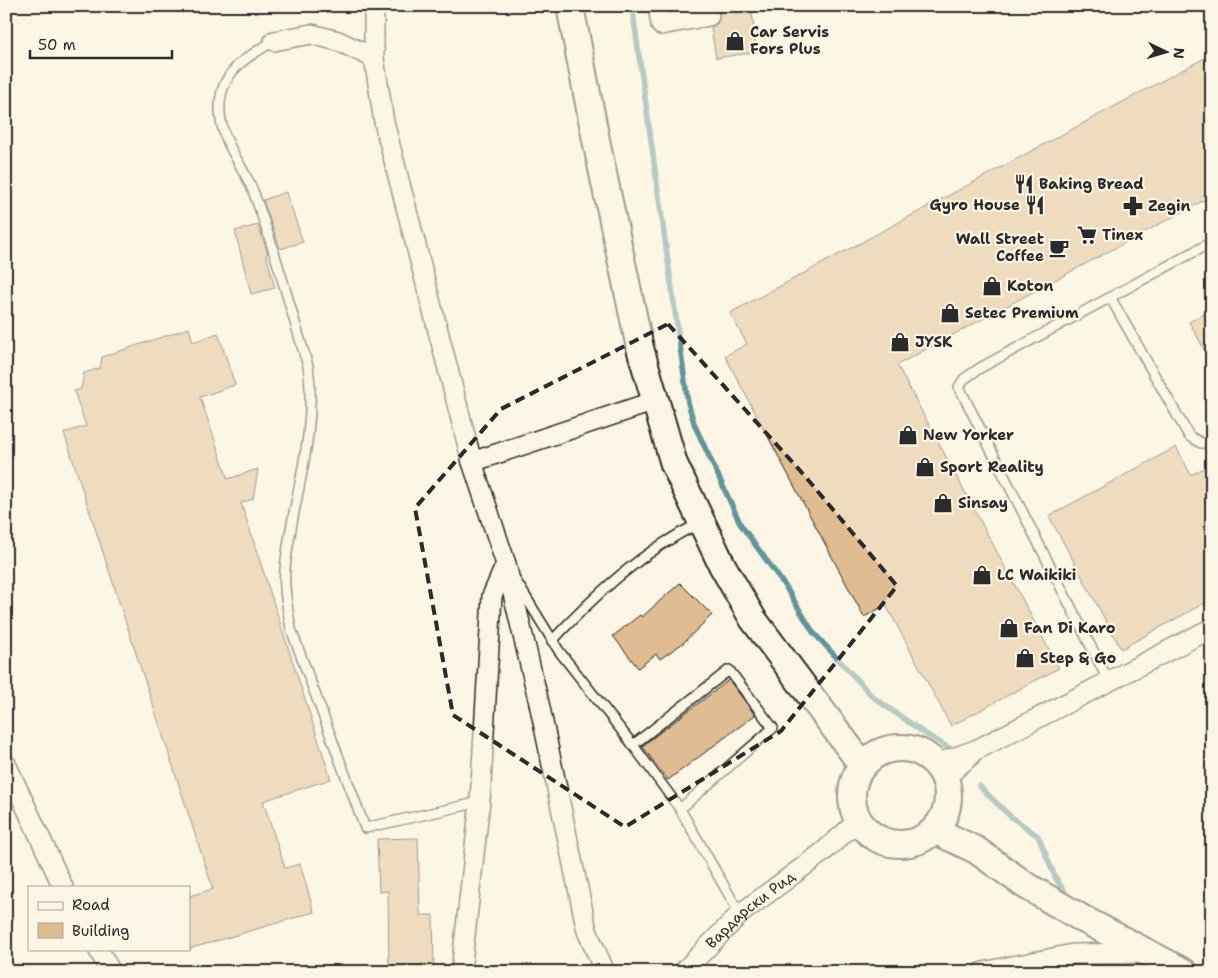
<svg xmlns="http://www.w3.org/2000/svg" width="1218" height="978" viewBox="0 0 1218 978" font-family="'Shantell Sans',sans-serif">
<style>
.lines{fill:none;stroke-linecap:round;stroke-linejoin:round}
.stream{stroke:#649598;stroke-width:5.5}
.building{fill:#dfbc91;stroke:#2b2b2b}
.service-casing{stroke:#2b2b2b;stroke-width:12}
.minor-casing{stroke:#2b2b2b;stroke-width:22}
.secondary-casing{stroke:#2b2b2b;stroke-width:30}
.service{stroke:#fcf5e5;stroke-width:9}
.minor{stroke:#fcf5e5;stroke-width:19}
.secondary{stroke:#fcf5e5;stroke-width:26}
.marked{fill:none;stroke:#2b2b2b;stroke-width:4;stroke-dasharray:10 6;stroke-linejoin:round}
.labels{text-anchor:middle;stroke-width:4.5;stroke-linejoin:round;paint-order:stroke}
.poi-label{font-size:15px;font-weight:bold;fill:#2b2b2b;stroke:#fcf5e5;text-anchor:start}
.street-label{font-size:15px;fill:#2b2b2b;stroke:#fcf5e5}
</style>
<rect width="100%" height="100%" fill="#fcf5e5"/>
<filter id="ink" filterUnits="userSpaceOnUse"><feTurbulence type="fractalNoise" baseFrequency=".02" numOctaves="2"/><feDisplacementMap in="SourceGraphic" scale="10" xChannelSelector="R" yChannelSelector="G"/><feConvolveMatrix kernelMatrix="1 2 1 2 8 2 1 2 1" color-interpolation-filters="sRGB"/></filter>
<g filter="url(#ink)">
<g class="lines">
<g class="stream">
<path d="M632,6L688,403L695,426L741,525L785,586L813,632L873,697L924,733L954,751"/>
<path d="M979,786L1010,816L1038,836L1055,877L1066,894"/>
</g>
</g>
<g class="building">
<path d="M714,6H751L757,52L716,58L711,27L717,24L720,14Z"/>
<path d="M1212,54V196L897,365L1059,668L951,726L886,605L864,617L725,356L747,344L730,313Z"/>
<path d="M286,192L303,242L280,249L263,200Z"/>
<path d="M258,225L268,253L266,254L275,288L251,294L235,231Z"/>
<path d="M1212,310V363L1189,322Z"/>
<path d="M189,328L193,342L218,333L235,385L200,397L228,479L258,469L253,499L241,503L331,779L263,801L285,868L300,864L314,912L189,949V896L213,889L64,433L86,426L74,391L81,389L84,373L100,368L102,357Z"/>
<path d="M1176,447L1191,475L1204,468L1212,482V599L1121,649L1049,516Z"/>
<path d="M680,583L712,615L683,643L660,659L656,654L638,668L613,636L640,615L642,617Z"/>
<path d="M729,680L755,715L668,780L642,746Z"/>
<path d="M418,838L420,915H433L434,972H389L388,891L379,892L377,839Z"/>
</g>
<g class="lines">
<defs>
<g id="service">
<path d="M274,41C248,56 222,70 220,104C218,139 241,161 253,191C275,248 290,308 308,366C318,437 292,499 285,569C283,589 288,610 291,629L365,828L480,802"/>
<path d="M1110,297L1189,436L1201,443H1212"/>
<path d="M516,581L559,651L633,745"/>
<path d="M552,641C595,595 643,550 700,523"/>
<path d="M1109,682L959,387L964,379L980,368L1212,242"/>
<path d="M680,809L773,728L729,670L633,745L680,809L740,914"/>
</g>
<g id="minor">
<path d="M374,6V58L384,122L472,462L506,564L539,703L587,931L605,972"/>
<path d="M658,6L661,25L709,16"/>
<path d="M274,41L311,34L338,41L374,58"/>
<path d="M472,462L655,401"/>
<path d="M6,764L63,887"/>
<path d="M936,764L978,749L1212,628"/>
<path d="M944,779L970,756"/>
<path d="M98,949L111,972"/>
<path d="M461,972L480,801L492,596L506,564"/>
<path id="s1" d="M683,972L740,914L823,852L858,821"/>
<path d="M983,972L1073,954L1145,953"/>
</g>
<g id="secondary">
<path d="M570,6L598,150L640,348L674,464L722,565L753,619L863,766"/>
<circle cx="900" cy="796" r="48"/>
<path d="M934,830L976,850L1025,885L1083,919L1184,972"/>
</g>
</defs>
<use href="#service" class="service-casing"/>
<use href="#minor" class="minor-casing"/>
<use href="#secondary" class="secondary-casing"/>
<use href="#service" class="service"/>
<use href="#minor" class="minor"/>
<use href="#secondary" class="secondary"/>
</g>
</g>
<path d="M0 0H1218V978H0ZM668,324L804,475L897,586L781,731L625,827L453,715L415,508L501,409Z" fill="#fcf5e5" fill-opacity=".55" fill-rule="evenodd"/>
<path class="marked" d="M668,324L804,475L897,586L781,731L625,827L453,715L415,508L501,409Z"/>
<defs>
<symbol id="shop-bare" viewBox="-9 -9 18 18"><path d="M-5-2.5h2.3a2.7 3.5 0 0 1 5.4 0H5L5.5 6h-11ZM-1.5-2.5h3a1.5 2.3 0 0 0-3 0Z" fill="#2b2b2b" stroke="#fcf5e5" stroke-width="2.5" paint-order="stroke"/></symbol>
<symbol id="restaurant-bare" viewBox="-9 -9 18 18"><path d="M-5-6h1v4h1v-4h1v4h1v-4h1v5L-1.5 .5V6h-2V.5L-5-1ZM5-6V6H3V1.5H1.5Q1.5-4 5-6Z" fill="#2b2b2b" stroke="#fcf5e5" stroke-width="2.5" paint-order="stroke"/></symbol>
<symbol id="pharmacy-bare" viewBox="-9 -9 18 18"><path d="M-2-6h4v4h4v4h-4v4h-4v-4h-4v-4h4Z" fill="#2b2b2b" stroke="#fcf5e5" stroke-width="2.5" paint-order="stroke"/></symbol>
<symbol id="supermarket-bare" viewBox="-9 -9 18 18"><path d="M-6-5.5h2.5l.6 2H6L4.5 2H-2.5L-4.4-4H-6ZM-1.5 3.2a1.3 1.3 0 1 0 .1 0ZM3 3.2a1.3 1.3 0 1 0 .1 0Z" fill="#2b2b2b" stroke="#fcf5e5" stroke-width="2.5" paint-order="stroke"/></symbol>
<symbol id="cafe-bare" viewBox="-9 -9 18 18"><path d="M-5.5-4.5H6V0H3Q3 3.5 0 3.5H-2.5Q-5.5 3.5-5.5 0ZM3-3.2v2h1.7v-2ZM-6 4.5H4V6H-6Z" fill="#2b2b2b" stroke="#fcf5e5" stroke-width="2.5" paint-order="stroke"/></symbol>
</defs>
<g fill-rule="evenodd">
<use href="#shop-bare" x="721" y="27" width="28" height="28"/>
<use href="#restaurant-bare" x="1010" y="170" width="28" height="28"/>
<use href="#restaurant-bare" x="1021" y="191" width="28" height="28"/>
<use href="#pharmacy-bare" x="1119" y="192" width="28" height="28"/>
<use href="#supermarket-bare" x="1073" y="221" width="28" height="28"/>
<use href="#cafe-bare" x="1045" y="234" width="28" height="28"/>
<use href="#shop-bare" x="978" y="272" width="28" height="28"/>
<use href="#shop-bare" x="936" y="299" width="28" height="28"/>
<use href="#shop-bare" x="886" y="328" width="28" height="28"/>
<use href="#shop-bare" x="894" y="421" width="28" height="28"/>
<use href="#shop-bare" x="911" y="453" width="28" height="28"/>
<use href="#shop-bare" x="929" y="489" width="28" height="28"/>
<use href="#shop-bare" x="968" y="561" width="28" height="28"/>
<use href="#shop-bare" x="995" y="614" width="28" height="28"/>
<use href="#shop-bare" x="1011" y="644" width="28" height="28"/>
</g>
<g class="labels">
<g class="poi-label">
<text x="750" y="37">Car Servis<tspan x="750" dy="17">Fors Plus</tspan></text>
<text x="1039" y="189">Baking Bread</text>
<text x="1020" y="210" text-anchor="end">Gyro House</text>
<text x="1148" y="211">Zegin</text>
<text x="1102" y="240">Tinex</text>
<text x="1044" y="244" text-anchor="end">Wall Street<tspan x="1044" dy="17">Coffee</tspan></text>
<text x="1007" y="291">Koton</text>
<text x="965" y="318">Setec Premium</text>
<text x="915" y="347">JYSK</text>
<text x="923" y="440">New Yorker</text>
<text x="940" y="472">Sport Reality</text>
<text x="958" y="508">Sinsay</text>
<text x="997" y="580">LC Waikiki</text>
<text x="1024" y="633">Fan Di Karo</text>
<text x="1040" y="663">Step &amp; Go</text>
</g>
<g class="street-label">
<text dy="5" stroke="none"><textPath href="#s1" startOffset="92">Вардарски Рид</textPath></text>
</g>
</g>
<rect width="1218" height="978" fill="none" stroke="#fcf5e5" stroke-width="25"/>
<rect x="12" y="12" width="1193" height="953" fill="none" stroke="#2b2b2b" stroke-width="2" filter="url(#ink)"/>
<rect x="28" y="886" width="162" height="65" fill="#fcf5e5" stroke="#a8a49b"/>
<rect x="38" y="902" width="25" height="8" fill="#fcf5e5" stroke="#a8a49b"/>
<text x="72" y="910" font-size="15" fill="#2b2b2b">Road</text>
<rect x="38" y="923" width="25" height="15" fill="#dfbc91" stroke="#a8a49b"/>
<text x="72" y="936" font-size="15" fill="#2b2b2b">Building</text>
<g transform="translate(1166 52) rotate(95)" stroke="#fcf5e5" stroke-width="4" paint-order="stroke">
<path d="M0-4L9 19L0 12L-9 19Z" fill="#2b2b2b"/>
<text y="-8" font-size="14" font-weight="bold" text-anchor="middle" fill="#2b2b2b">N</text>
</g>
<path d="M30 50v8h142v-8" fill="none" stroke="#2b2b2b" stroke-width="2.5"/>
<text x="38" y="50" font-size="15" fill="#2b2b2b" stroke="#fcf5e5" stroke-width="4" paint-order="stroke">50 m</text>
</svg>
